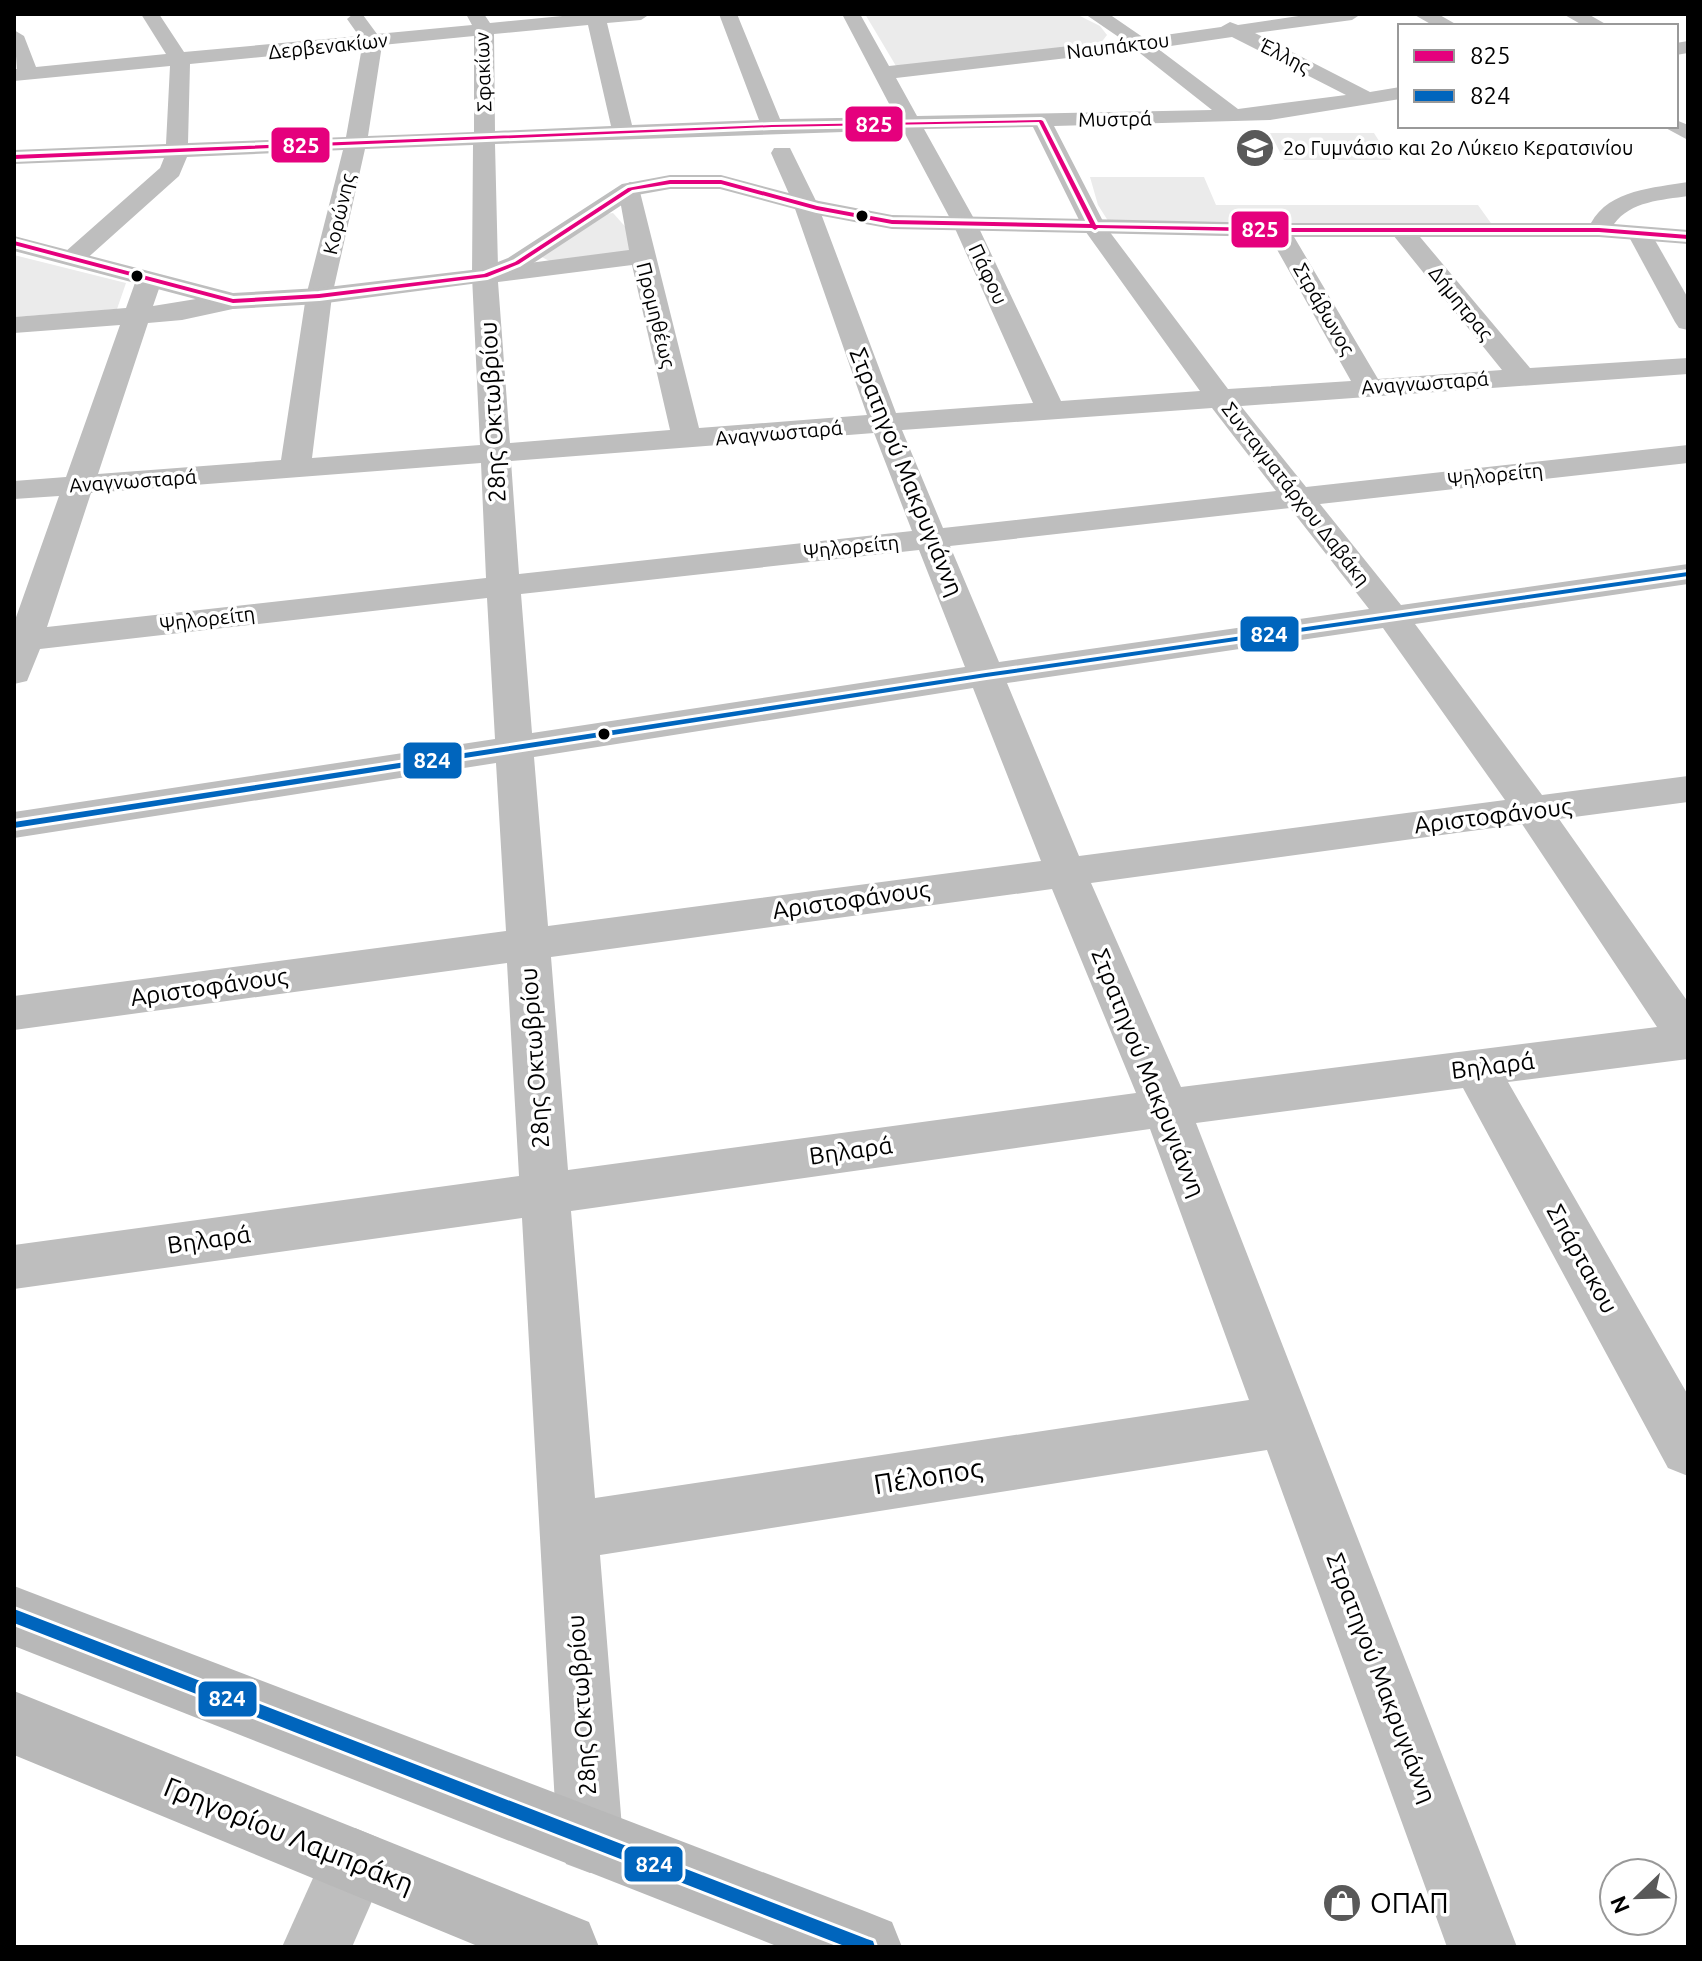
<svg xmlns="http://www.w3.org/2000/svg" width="1702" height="1961" viewBox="0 0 1702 1961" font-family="Ubuntu,sans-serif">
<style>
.green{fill:#ebebeb}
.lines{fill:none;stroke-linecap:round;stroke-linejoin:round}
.minor{fill:#bebebe;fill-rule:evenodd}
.tertiary{fill:#bebebe;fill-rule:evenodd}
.secondary{fill:#b8b8b8;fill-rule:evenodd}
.bus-1-casing{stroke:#fff;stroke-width:6}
.bus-2-casing{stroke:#fff;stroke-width:6}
.bus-1{fill:#e5007d;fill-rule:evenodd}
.bus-2{fill:#0065bd;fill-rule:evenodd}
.bus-dot{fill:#000;stroke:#fff;stroke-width:3}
.labels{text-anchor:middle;stroke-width:7;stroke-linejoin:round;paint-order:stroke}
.far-street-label{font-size:20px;fill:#000;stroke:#fff}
.far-poi-label{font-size:20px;fill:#000;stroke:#fff;text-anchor:start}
.street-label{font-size:24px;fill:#000;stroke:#fff}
.near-street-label{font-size:28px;fill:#000;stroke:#fff}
.near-poi-label{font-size:28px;fill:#000;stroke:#fff;text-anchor:start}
.line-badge{stroke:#fff;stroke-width:3}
.badge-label{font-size:22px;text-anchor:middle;font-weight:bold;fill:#fff}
</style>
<rect width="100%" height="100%" fill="#fff"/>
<g class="green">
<path d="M865,14H1076L1100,26L1107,35L1100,44L896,66Z"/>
<path d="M1270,133H1374L1391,160H1284Z"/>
<path d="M1090,177H1204L1216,205H1478L1493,226L1110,224L1098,205Z"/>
<path d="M613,213L630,232L633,253L553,263L540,256L598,215Z"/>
<path d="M14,255L126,283L117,309L14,317Z"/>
</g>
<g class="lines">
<g class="minor">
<path d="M141,14H159L184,52L359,36L347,19L353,14L363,15L377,34L472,25L466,14H484L490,23L583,14H650L641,20L607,23L632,125L759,120L719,14H737L780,119L896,117L842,14H860L889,66L1123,40L1085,14H1109L1144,38L1221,27L1230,22L1238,25L1312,14H1361L1352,20L1255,33L1370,92L1400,87V99L1270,120L1054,126L1106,227L1228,389L1351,381L1266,230L1278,223L1290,230L1378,379L1502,370L1389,230L1401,223L1410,225L1530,368L1688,358V374L1241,406L1306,487L1688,445V463L1320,504L1401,605L1688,564V584L1415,624L1542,795L1688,776V802L1559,819L1688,1002V1059L1508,1082L1688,1395V1476L1668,1468L1463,1088L1196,1123L1517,1947H1447L1267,1450L600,1555L623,1840L614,1864L590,1873L566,1864L557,1840L522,1218L14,1289V1245L519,1176L507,963L14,1030V996L506,931L496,763L14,838V812L495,739L487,598L40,649L27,681L14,684V623L59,496L14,499V481L66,477L120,325L14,333V317L126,308L136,280L149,272L162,280L153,306L233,293L242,295L246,301L242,307L182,320L148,323L98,474L281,460L306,296L343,150L187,157L179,176L83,262H65L61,257L65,252L160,168L164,158L14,164V150L166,144L170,66L14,81V69H17L14,30L24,36L36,67L166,54ZM588,25L611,126L495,131L494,34ZM474,36V132L368,136L382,45ZM1232,37L1346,95L1238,109L1157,48ZM362,47L346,137L188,143L190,64ZM1136,50L1212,110L917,116L896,78ZM1033,127L1083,228L1200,391L1061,401L977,224L924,129ZM903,130L953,224L1033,403L896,413L817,203L790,148H774L771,153L793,203L867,415L699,428L638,184L630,182L618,189L629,250L498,267L495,144ZM473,145L472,276L480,445L312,458L332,296L365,149ZM632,265L670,430L510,443L498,282ZM1212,408L1276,491L943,528L902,430ZM874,433L912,531L519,574L511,461ZM481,463L486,578L47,627L91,493ZM1290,508L1369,609L999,662L950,546ZM919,550L965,667L532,733L521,594ZM1383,628L1505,800L1079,856L1007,683ZM973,688L1041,861L548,926L534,757ZM1522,824L1657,1027L1181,1087L1091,883ZM1052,889L1136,1093L568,1170L551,957ZM1150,1129L1249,1400L595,1498L571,1211Z"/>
<path d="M1413,14H1438L1459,26H1434Z"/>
<path d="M1563,14H1588L1609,26H1584Z"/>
<path d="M1688,41V53L1676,55V43Z"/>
<path d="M1676,120L1688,125V140L1662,126H1676Z"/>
<path d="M1640,228L1652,235L1688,298V330L1679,328L1675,322L1628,235Z"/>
<path d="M355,1828L379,1838L389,1862L352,1947H282L331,1838Z"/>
</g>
<path class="tertiary" d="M670,175H721L819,201L892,215L1278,223H1591C1610,189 1654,188 1688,182V196C1662,200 1631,201 1614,224L1688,230V244L1599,237H1278L892,229L817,215L720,189H670L637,195L526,268L494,281L319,304L233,309L14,251V236L233,293L319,288L480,269L508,258L622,184Z"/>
<g class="secondary">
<path d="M14,1586L867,1912L892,1922L902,1947H779L14,1646Z"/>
<path d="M14,1691L589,1922L599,1947H480L14,1755Z"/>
</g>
<defs>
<path id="bus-1" d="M1041,120L1043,121L1096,225L1278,228H1599L1688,235V239L1599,232H1278L1098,228L1095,230L1092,228L892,224L817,210L721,184H670L632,190L519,264L487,277L319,298L233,303L14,245V241L233,299L319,294L484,274L515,262L628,188L670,180H721L817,206L892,220L1090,224L1039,122L772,127L14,159V155L772,125Z"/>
<g id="bus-2">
<path d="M1688,572V576L986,677L14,828V822L986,673Z"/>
<path d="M14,1609L867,1939L873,1941L875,1947H847L14,1623Z"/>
</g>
</defs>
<use href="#bus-1" class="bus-1-casing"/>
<use href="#bus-2" class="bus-2-casing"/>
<use href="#bus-1" class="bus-1"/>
<use href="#bus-2" class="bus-2"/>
</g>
<defs>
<symbol id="school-disc" viewBox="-11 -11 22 22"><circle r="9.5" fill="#595959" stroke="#fff"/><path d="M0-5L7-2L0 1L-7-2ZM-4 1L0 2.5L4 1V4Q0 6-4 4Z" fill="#fff"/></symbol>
<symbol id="shop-disc" viewBox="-11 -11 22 22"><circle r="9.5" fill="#595959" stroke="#fff"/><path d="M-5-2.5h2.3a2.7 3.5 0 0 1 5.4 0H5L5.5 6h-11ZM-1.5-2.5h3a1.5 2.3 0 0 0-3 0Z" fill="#fff"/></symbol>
</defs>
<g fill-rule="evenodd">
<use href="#school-disc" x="1233" y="126" width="44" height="44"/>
<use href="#shop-disc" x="1320" y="1881" width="44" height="44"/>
</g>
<g class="bus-dot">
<circle cx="862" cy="216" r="7"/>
<circle cx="137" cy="276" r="7"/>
<circle cx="604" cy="734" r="7"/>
</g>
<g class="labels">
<g class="far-street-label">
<text transform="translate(328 46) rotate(-6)" y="7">Δερβενακίων</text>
<text transform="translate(1118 46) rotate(-7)" y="7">Ναυπάκτου</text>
<text transform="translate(1285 56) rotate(27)" y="7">Έλλης</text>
<text transform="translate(483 72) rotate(-92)" y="7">Σφακίων</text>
<text transform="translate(1115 119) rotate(-1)" y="7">Μυστρά</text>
<text transform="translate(339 214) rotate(-77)" y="7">Κορώνης</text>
<text transform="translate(988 274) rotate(65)" y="7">Πάφου</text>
<text transform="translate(1461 303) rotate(51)" y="7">Δήμητρας</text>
<text transform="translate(1324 309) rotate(60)" y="7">Στράβωνος</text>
<text transform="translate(656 315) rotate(76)" y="7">Προμηθέως</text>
<text transform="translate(1425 383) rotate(-4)" y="7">Αναγνωσταρά</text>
<text transform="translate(779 433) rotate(-5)" y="7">Αναγνωσταρά</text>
<text transform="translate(1495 475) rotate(-6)" y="7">Ψηλορείτη</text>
<text transform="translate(133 481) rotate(-4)" y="7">Αναγνωσταρά</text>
<text transform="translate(1296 494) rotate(52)" y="7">Συνταγματάρχου Δαβάκη</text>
<text transform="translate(851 547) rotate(-6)" y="7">Ψηλορείτη</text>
<text transform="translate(207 619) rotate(-7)" y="7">Ψηλορείτη</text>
</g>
<g class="far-poi-label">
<text x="1283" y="155">2ο Γυμνάσιο και 2ο Λύκειο Κερατσινίου</text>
</g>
<g class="street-label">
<text transform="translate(493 412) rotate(-93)" y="8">28ης Οκτωβρίου</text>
<text transform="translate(906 472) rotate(68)" y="8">Στρατηγού Μακρυγιάννη</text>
<text transform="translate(1493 816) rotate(-7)" y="8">Αριστοφάνους</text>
<text transform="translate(851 900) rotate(-8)" y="8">Αριστοφάνους</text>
<text transform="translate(209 987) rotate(-8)" y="8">Αριστοφάνους</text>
<text transform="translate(535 1058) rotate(-94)" y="8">28ης Οκτωβρίου</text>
<text transform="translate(1493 1066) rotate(-7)" y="8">Βηλαρά</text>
<text transform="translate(1148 1073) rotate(68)" y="8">Στρατηγού Μακρυγιάννη</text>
<text transform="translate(851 1151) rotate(-8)" y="8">Βηλαρά</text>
<text transform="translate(209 1240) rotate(-8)" y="8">Βηλαρά</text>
<text transform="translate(1582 1259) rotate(61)" y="8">Σπάρτακου</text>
<text transform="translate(1381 1678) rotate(69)" y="8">Στρατηγού Μακρυγιάννη</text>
<text transform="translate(582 1705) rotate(-94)" y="8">28ης Οκτωβρίου</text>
</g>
<g class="near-street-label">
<text transform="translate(928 1476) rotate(-9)" y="10">Πέλοπος</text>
<text transform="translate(289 1835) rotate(22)" y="10">Γρηγορίου Λαμπράκη</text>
</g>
<g class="near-poi-label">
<text x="1370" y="1913">ΟΠΑΠ</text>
</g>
</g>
<g class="line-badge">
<rect x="844" y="105" width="60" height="38" rx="8" fill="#e5007d"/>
<rect x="270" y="126" width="61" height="38" rx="8" fill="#e5007d"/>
<rect x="1230" y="210" width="60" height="39" rx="8" fill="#e5007d"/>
<rect x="1239" y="615" width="61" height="38" rx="8" fill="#0065bd"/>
<rect x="402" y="741" width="61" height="39" rx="8" fill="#0065bd"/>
<rect x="197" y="1680" width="61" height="38" rx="8" fill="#0065bd"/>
<rect x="623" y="1845" width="61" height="38" rx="8" fill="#0065bd"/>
</g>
<g class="badge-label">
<text x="874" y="132">825</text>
<text x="301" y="153">825</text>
<text x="1260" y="237">825</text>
<text x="1269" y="642">824</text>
<text x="432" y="768">824</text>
<text x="227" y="1706">824</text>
<text x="654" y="1872">824</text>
</g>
<rect width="1702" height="1961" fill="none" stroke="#000000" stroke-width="32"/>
<rect x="1398" y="24" width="280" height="104" fill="#ffffff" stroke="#999999" stroke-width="2"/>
<rect x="1414" y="50" width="40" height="12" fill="#e5007d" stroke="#999999" stroke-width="2"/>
<text x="1470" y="64" font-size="24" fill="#000000">825</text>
<rect x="1414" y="90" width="40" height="12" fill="#0065bd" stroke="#999999" stroke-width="2"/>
<text x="1470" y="104" font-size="24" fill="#000000">824</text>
<g transform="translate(1638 1897) rotate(247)"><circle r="38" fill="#ffffff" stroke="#999999" stroke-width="2"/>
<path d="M0-6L14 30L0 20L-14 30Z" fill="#595959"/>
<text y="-12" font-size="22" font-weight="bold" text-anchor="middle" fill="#000000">N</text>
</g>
</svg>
